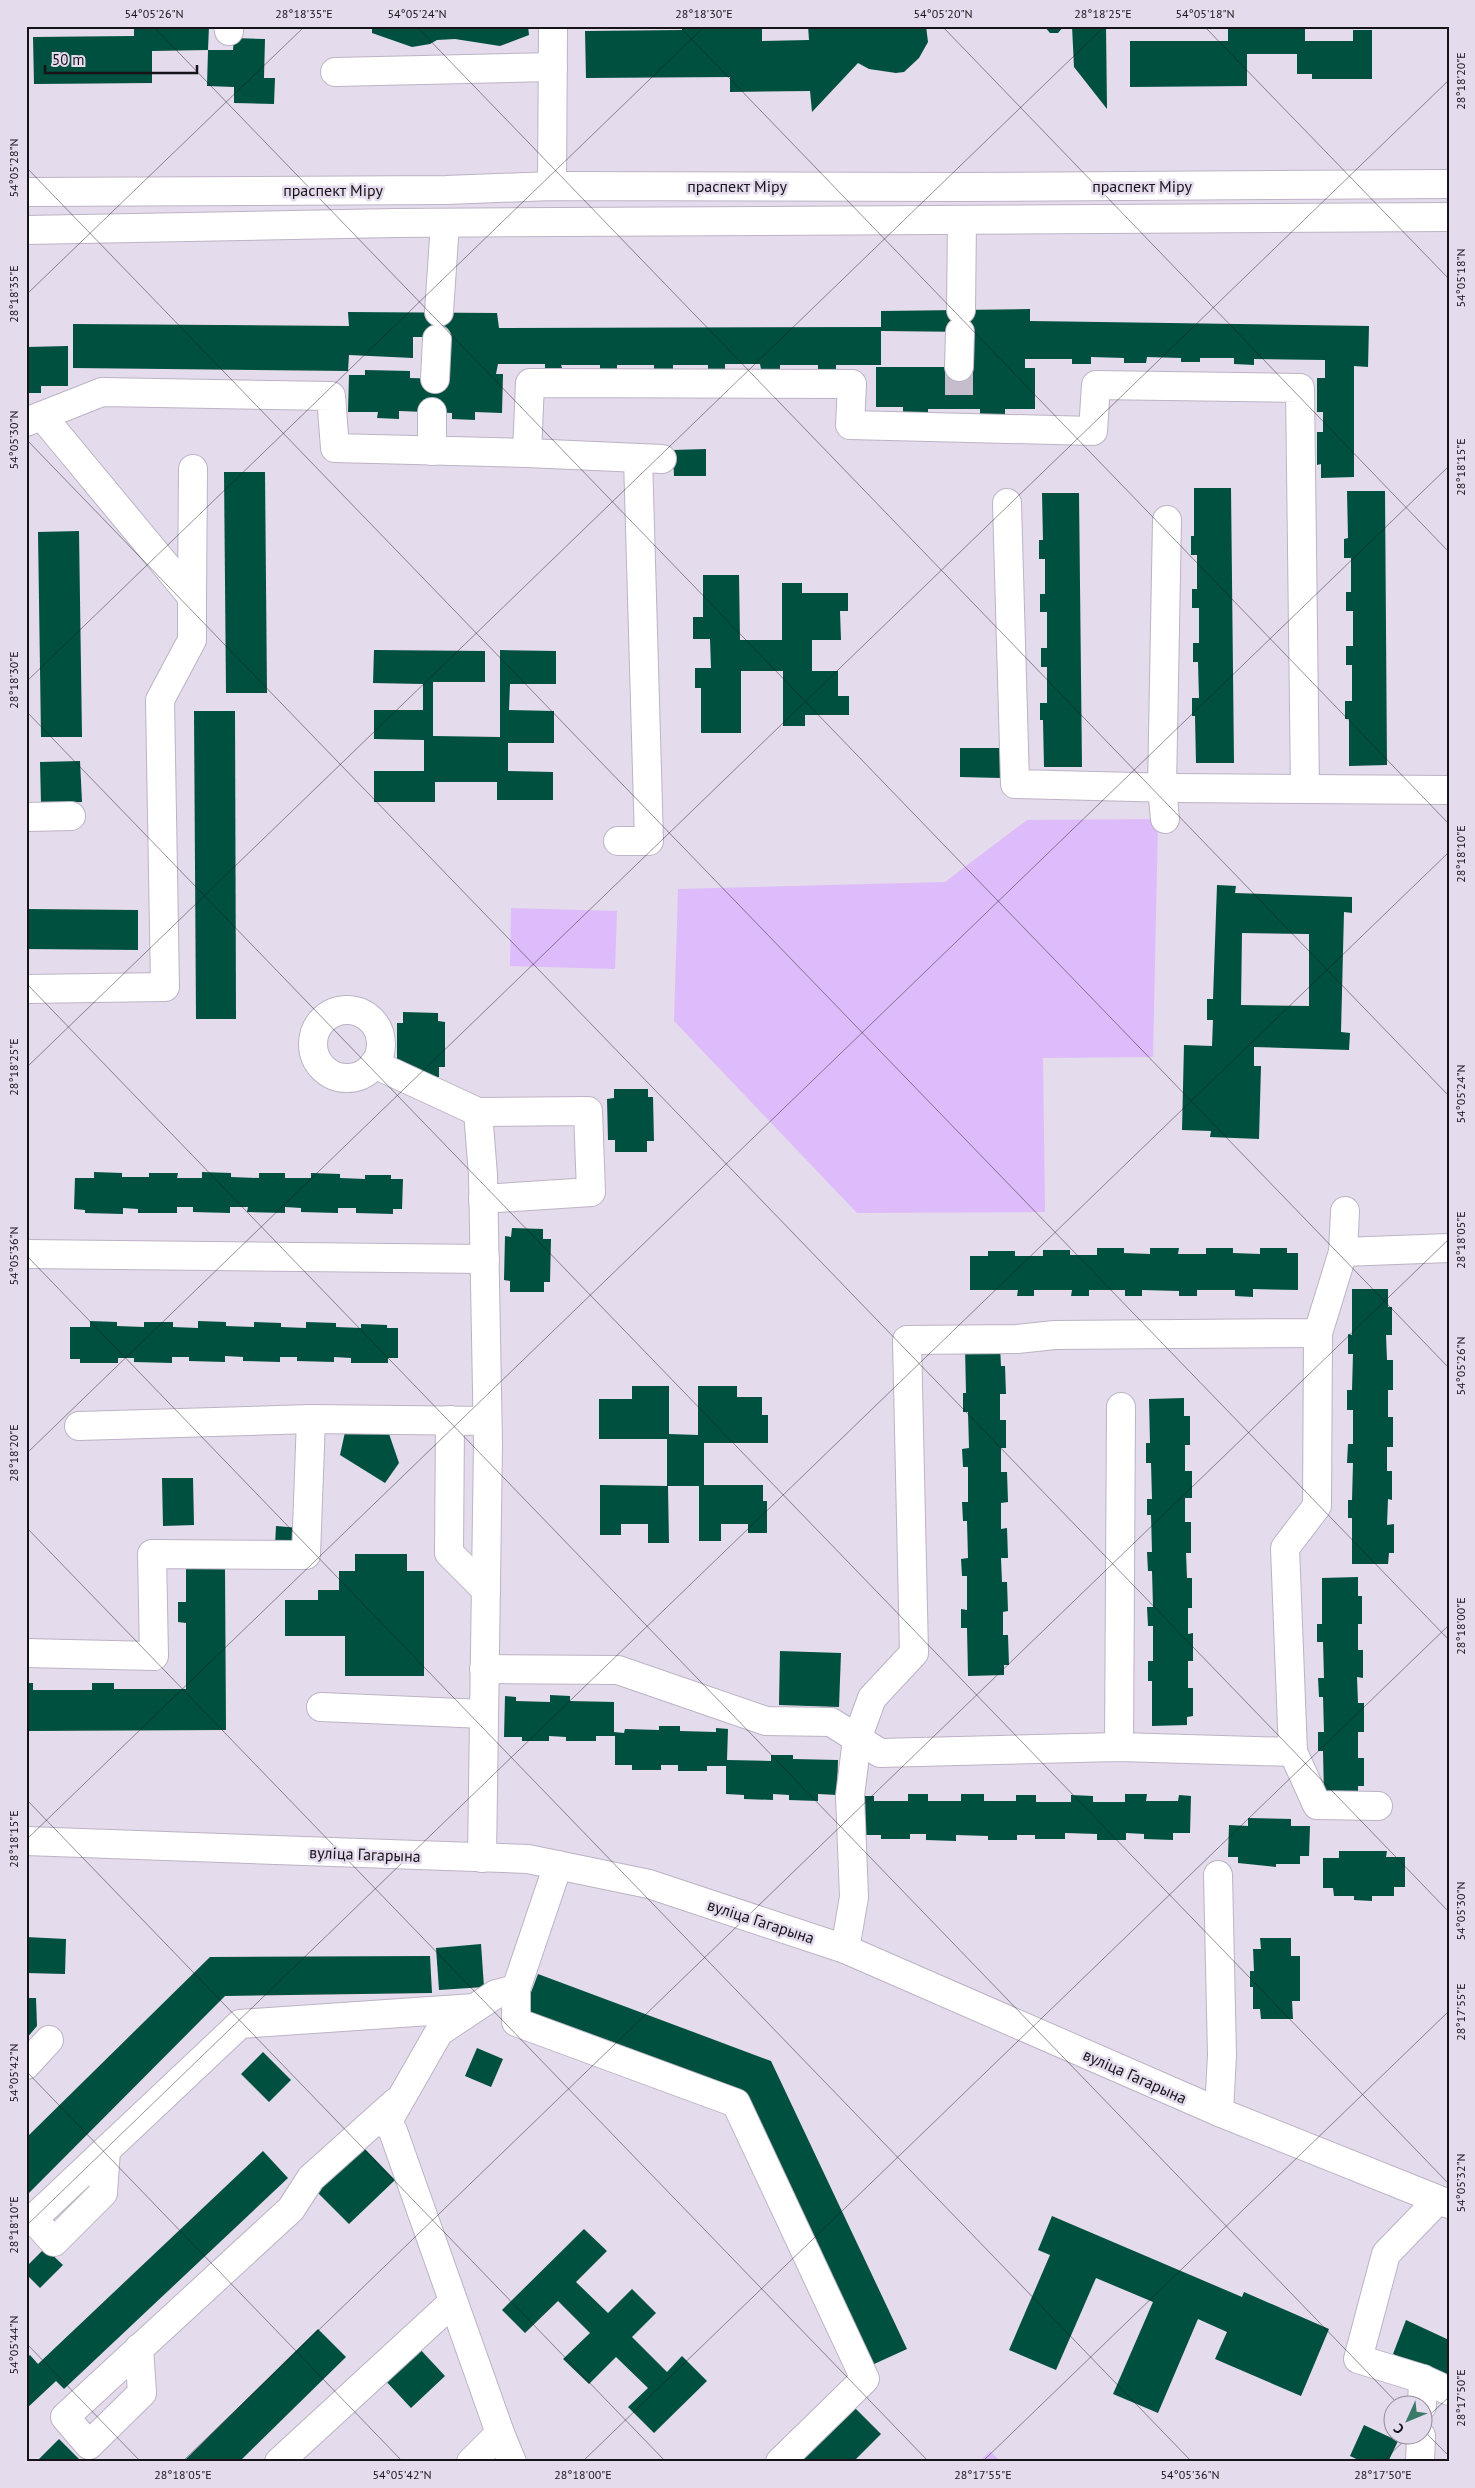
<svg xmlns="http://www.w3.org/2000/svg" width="1475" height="2488" viewBox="0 0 1475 2488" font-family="'PT Sans',sans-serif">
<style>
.green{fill:#debbfa}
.building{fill:#00503f;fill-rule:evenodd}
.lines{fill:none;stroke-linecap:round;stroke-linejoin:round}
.minor-tunnel{stroke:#c5bdcc;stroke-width:28;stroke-dasharray:28 14;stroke-linecap:butt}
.minor-casing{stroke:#bcb3c4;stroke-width:30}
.major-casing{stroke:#bcb3c4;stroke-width:30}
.minor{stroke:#fff;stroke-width:28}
.major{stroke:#fff;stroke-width:28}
.ticks{fill:none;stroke:#161319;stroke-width:1;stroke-opacity:0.45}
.labels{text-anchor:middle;stroke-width:5;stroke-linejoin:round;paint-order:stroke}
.street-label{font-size:16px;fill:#161319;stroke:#e4dbec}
.neatline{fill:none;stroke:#161319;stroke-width:2}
.ticks-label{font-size:12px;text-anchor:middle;fill:#161319}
</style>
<rect width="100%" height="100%" fill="#e4dbec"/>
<g class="green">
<path d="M1158,819L1153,1057L1043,1058L1045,1212L857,1213L674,1021L678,889L945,882L1027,820Z"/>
<path d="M511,908L617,911L615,969L510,966Z"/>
<path d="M990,2451L1001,2462H979Z"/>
</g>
<g class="building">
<path d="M134,26H209L208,50L152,51V83L34,84L33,37L134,36Z"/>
<path d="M372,26H528L529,35L500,46L455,39L437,40L430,44L412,47L372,33Z"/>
<path d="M682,26H762V41L809,40L808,26H926L928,42L919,58L904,72L896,73L869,69L858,63L812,112L810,91L730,92V77L586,78L585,31L682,30Z"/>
<path d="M1044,26H1064L1058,33H1050Z"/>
<path d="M1072,26H1106L1107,109L1074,67Z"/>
<path d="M1228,26H1305V41H1353V30H1372V79H1312V74H1297V54H1247V86L1130,87V41H1228Z"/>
<path d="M234,38L265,39L264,78H275L274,104L234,103V87L207,86L208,50H233Z"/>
<path d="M1030,309V321L1369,326L1368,367L1354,366V477L1321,478V464L1317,465V432H1323V412H1317V378H1325V360L1254,359V365L1234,364V358H1200V362H1181V358L1147,357L1146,363H1124V358L1091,357V364H1072V359H1025V368H1035V409H1005V417L980,416V409H928V417H903V407H876V367H971L973,332L881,331V365H836V370H818V365H780V369H761L760,364H725V369L708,370V365H673V370H654V365H617V370L600,369V365H561L562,368H545V364H498L496,374H503L502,413L475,412V420L452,419V413L399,411V419L377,418L378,412H348L349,375H365V370L410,371V378L444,379L445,337H413V358L349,355L348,371L73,368V324L349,326L348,312L497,313L499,328L881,327V311Z"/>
<path d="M68,346V386H41V393H26V347Z"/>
<path d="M706,449V476H674L673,450Z"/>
<path d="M224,472H265L267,693H226Z"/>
<path d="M1194,488H1231L1234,763H1196L1195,716H1192V698H1199L1198,662H1193V643H1199V608H1192V589H1197V555H1191V536H1194Z"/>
<path d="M1347,491H1385L1387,765L1349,766V719H1345V701H1352V665H1346V646H1353V611H1346V592H1351V558H1344V539L1348,538Z"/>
<path d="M1042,493H1079L1082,767H1044L1043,720H1040V703H1047V667H1041V648H1047V612H1040V594H1045V559H1039V540H1043Z"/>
<path d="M79,531L82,737H41L38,532Z"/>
<path d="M703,575H739L740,640H782V583H802V593H848V611H840L841,640H812V671H838V696H849V715H805V726H783V671H741V733H701V688H695V668H711L710,639H693V617H703Z"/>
<path d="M374,650L485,651V682H433V736L500,737V650L556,651V684H510L509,710L554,711V743H508V771L553,772V800H497V782H435V802H374V771H424V740L374,739V710H423V684L373,683Z"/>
<path d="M194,711H235L236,1019H196Z"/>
<path d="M960,748H1001V778L960,777Z"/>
<path d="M80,761L82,802L41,803L40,762Z"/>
<path d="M1217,885L1236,886L1235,893L1352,897V913L1344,912L1341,1032L1350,1033L1349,1050L1254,1047V1066H1261L1259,1139L1210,1137L1211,1131L1182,1130L1184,1045L1212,1046L1213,1020H1207V999H1213ZM1242,933L1309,934V1006L1241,1005Z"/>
<path d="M26,909L138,910V950L26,949Z"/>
<path d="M403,1012L438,1013V1021L445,1022V1067H439V1077L404,1076L397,1066V1023H403Z"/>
<path d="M614,1089H648V1097H653L654,1141H647V1152H615V1140H608L607,1099L614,1098Z"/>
<path d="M94,1172L122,1173V1177H149V1173H178L177,1178H202V1172L231,1173V1177L259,1178V1173H285V1178H311V1173L340,1174V1178L365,1179V1175H391V1179H403L402,1209H393V1214L356,1213V1208H338V1213L301,1212V1208L285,1207V1213L247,1212L248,1207H230V1213L193,1212V1207H177V1213H138V1209L123,1208V1214L85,1213V1210L74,1209L75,1178H94Z"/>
<path d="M512,1228L543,1229V1239H551L550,1282H544V1292H510V1281L504,1280L505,1236L511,1237Z"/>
<path d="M1097,1248H1124V1253L1150,1254V1248H1179L1178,1254H1206V1248H1233V1253L1260,1254V1248H1287V1253H1298V1290L1253,1289V1297L1235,1296V1290H1197V1296H1179V1291L1142,1290V1296H1125V1290H1089V1296H1071L1072,1290H1034V1296H1017L1018,1290H970V1256H988V1251H1015V1256H1043V1250H1070V1255H1097Z"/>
<path d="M1352,1289H1388V1307H1392V1335H1386L1387,1360H1393V1390H1388V1417H1393V1447H1387V1471H1392V1500L1388,1499L1387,1525L1394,1524V1553H1389L1388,1564H1352V1518H1348V1500H1352L1353,1463H1347L1348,1444H1353V1410H1347V1390H1352L1353,1354H1348V1334L1352,1335Z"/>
<path d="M90,1321L117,1322V1326L144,1327V1322H173V1327L198,1328V1321L226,1322V1326L254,1327V1322L281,1323V1327L306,1328V1322L336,1323V1327L361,1328V1324L387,1325V1328H398V1358H388V1363H351V1358L334,1357V1362L297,1361V1357H280V1362L243,1361V1357L225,1356V1362L189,1361V1357H172V1363L134,1362V1358H118V1363H80V1359H70V1327H90Z"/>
<path d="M1000,1346L1001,1366H1005L1006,1394H1000V1420H1006V1448H1001V1472H1007L1008,1502L1001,1503V1529L1007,1528L1008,1558H1001L1002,1582H1007L1008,1611L1003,1612V1635H1008L1009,1665H1004V1675L968,1676L967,1628H961V1609L967,1610V1576H962L961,1559L968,1558L967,1521H963L962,1502H968V1467H963L962,1449L969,1448L968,1412H963V1393H966L965,1347Z"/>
<path d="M632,1386H669V1434L698,1435V1386H737V1397H762V1415H768V1443H704V1485H763V1501H767V1533H748V1524H721V1541H699V1486H668L669,1543H648V1524H621V1535H600V1485L667,1486V1439H599V1399H632Z"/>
<path d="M1184,1398V1416H1190V1445H1185V1471H1192V1498H1185V1522H1191V1553H1186L1187,1578H1192V1608H1188V1634L1193,1633V1661H1188V1688H1193V1716L1187,1717V1725L1152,1726V1681H1148V1661H1153V1626H1148L1147,1607H1153L1152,1571H1148L1147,1552H1152L1151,1515H1147V1499H1152L1151,1463H1146V1443H1150L1149,1399Z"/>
<path d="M387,1428L399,1463L385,1483L340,1455L345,1432Z"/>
<path d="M162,1478H193L194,1525L163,1526Z"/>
<path d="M276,1526L299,1528L298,1546L275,1545Z"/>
<path d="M355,1554H407V1571H424V1676H345V1636H285V1600H318V1590H339V1571H355Z"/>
<path d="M186,1569H225L226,1730L26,1731V1683H33V1690H92V1683H114V1689H186V1623L178,1622V1602H186Z"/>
<path d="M1358,1577V1596H1362V1624H1358V1650H1363V1678L1357,1677L1358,1703H1364V1732H1358V1758H1364V1786H1358V1796H1324L1323,1751H1318V1732H1324L1323,1697H1319L1318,1678H1324L1323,1642H1317V1624H1322V1578Z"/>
<path d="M780,1651L841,1653L839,1707L779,1705Z"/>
<path d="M550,1695L570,1696V1701L614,1702V1732L624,1733L625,1729L659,1730V1726H680V1731L716,1732V1728L728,1729L727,1760L771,1761V1755H793V1759L838,1760L837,1795L818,1794V1801L789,1800V1795L773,1794V1800L744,1799V1795L726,1794V1766H707V1771H678V1765H661V1770H632V1765H615V1736H596V1741H566V1737L549,1736V1741H522V1737H504L505,1696L516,1697V1701L550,1702Z"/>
<path d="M908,1794H928V1801H961V1794H984V1801H1016V1795H1036V1802H1071V1795L1093,1796V1802H1125V1794H1147L1146,1801H1178L1179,1795L1191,1796L1190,1833H1173V1840L1144,1839V1834L1126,1833V1840H1097V1834L1065,1833V1839H1035V1835H1017V1840H988V1836L956,1835V1841L926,1840V1834H910V1839H881V1835H863V1796H874V1801H908Z"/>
<path d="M1248,1818L1291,1819V1826H1310L1309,1856H1300V1864H1276V1867L1238,1863V1857H1228L1229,1825L1248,1826Z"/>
<path d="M1339,1851H1387L1386,1857H1405V1887H1394V1896H1372V1901L1354,1900V1896H1334L1333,1888H1323V1858H1339Z"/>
<path d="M26,1937L66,1939L65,1974L26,1973Z"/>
<path d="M1260,1938H1291V1956H1300V2001H1292L1293,2019H1261L1260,2009H1253V1987H1250V1971H1254L1253,1949H1261Z"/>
<path d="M481,1944L484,1987L439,1990L436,1948Z"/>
<path d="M430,1956L432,1993L225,1996L26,2196V2138L210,1957Z"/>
<path d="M538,1974L771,2061L907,2349L872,2365L743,2092L524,2011Z"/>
<path d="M26,1998H36L37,2026L26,2039Z"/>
<path d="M477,2048L503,2059L491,2087L465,2076Z"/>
<path d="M263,2052L291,2080L269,2102L241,2074Z"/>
<path d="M363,2147L395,2180L349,2224L317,2192Z"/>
<path d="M263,2151L288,2178L64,2389L56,2381L26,2409V2358L30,2355L38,2364Z"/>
<path d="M1052,2216L1242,2297L1244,2292L1329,2329L1301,2396L1215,2359L1227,2332L1198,2319L1158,2413L1113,2394L1153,2302L1096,2278L1056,2370L1009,2350L1050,2255L1038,2250Z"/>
<path d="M584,2229L607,2251L576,2282L608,2313L632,2289L656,2313L632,2337L667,2372L682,2356L707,2381L654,2433L628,2407L648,2388L616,2357L589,2384L563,2359L590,2333L558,2301L525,2333L502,2310Z"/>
<path d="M45,2248L63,2265L40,2288L26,2274V2267Z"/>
<path d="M1406,2320L1449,2340V2378L1393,2354Z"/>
<path d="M318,2329L346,2357L239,2462H183Z"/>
<path d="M417,2346L445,2376L411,2408L383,2378Z"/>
<path d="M854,2407L881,2434L853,2462H800Z"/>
<path d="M1364,2425L1398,2441L1388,2462H1363L1350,2456Z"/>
<path d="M59,2439L82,2462L38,2460Z"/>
</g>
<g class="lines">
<path class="minor-tunnel" d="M959,367V409"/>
<defs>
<g id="minor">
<path d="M228,26L229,31"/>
<path d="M335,72L553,67"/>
<path d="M552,186L553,26"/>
<path d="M961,310L962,220"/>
<path d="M439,312L445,223"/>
<path d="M959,367L960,332"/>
<path d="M435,379L437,339"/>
<path d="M26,422L102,392L331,396L335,448L527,453L530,383L852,384L850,425L1093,431L1096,385L1300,388L1305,789"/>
<path d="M432,451V412"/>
<path d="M527,453L662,459"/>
<path d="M1007,503L1015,784L1174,788L1449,790"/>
<path d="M192,597L193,469"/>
<path d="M26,817L71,816"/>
<path d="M1165,819L1162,788L1167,520"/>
<path d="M618,841H649L638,458"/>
<path d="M26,989L165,987L160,700L192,640V597L42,416"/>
<circle cx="347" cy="1044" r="34"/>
<path d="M374,1064L478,1112L588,1111L591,1192L483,1199"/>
<path d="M478,1112L483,1175L488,1444L482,1858"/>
<path d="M1343,1252L1345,1211"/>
<path d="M26,1254L485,1259"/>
<path d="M450,1420L449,1553L486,1590"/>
<path d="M79,1426L311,1419L487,1421"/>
<path d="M26,1653L154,1656L152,1554L306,1555L311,1419"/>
<path d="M484,1669L618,1670L766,1721L831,1722L880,1753L1119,1747L1293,1752L1285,1548L1317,1506L1318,1333"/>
<path d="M321,1707L484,1714"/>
<path d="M1119,1747L1121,1407"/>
<path d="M1293,1752L1317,1805L1378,1806"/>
<path d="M1218,1875L1222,2055L1219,2112"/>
<path d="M845,1949L854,1897L850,1796L857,1739L872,1698L914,1653L907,1340L1017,1339L1055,1335L1318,1333L1343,1252L1449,1248"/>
<path d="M516,1989V2022L736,2103L865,2379L780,2462"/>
<path d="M26,2065L49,2040"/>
<path d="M106,2150L103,2193L54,2242L33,2219L240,2024L474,2008"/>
<path d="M1438,2200L1386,2254L1358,2359L1423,2379L1449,2391"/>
<path d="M139,2348L142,2393L89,2445L65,2417L291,2209L311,2178L396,2102"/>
<path d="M1422,2406L1423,2379"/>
<path d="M500,2433L512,2462"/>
<path d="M279,2462L453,2302"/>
<path d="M471,2462L500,2433L393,2131L387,2123L439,2032L496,1994L516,1989L558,1865"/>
<path d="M1420,2462L1421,2436"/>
</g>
<g id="major">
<path d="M26,192L446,190L552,186L962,187L1449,184"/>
<path d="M26,230L395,223L1449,217"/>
<path d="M26,1841L528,1859L649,1884L845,1949L1219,2112L1449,2204"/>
</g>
</defs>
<use href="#minor" class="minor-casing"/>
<use href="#major" class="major-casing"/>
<use href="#minor" class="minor"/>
<use href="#major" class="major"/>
</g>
<path class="ticks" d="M153,26L1449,1368M416,26L1449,1096M679,26L1449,824M942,26L1449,552M1204,26L1449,279M26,167L1449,1640M26,295L305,26M26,439L1449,1912M26,682L705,26M26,711L1449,2184M26,983L1400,2406M26,1068L1105,26M26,1255L1192,2462M26,1454L1449,80M26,1527L929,2462M26,1799L666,2462M26,1840L1449,466M26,2071L403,2462M26,2226L1449,852M26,2343L141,2462M1422,2422L1449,2397M1422,2429L1449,2456M182,2462L1449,1239M582,2462L1449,1625M982,2462L1449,2011M1382,2462L1409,2436"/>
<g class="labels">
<g class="street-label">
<text x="737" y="192">праспект Міру</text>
<text x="1142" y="192">праспект Міру</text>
<text x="333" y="196">праспект Міру</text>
<text transform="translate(365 1854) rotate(2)" y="6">вуліца Гагарына</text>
<text transform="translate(761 1921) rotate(18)" y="6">вуліца Гагарына</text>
<text transform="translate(1135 2076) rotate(24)" y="6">вуліца Гагарына</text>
</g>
</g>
<rect width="1475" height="2488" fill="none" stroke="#e4dbec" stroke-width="55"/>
<g transform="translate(1408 2420) rotate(226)"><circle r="24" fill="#e4dbec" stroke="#928b98"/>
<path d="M0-4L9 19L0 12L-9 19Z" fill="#3b7a68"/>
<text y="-8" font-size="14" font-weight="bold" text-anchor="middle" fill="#161319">С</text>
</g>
<path d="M45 65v8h152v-8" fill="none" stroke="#161319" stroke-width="2.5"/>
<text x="52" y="65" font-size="15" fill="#161319" stroke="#e4dbec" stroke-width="4" paint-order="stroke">50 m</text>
<rect x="28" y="28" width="1420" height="2432" class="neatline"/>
<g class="ticks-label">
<text x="154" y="18">54°05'26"N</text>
<text x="304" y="18">28°18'35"E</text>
<text x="417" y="18">54°05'24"N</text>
<text x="704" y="18">28°18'30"E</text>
<text x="943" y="18">54°05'20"N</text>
<text x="1103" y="18">28°18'25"E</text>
<text x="1205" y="18">54°05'18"N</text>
<text transform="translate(1461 81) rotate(-90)" y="4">28°18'20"E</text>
<text transform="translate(14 168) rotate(-90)" y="4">54°05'28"N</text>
<text transform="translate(1461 278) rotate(-90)" y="4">54°05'18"N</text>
<text transform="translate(14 294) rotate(-90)" y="4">28°18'35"E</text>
<text transform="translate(14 440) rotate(-90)" y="4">54°05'30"N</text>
<text transform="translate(1461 467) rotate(-90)" y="4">28°18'15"E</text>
<text transform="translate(14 680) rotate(-90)" y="4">28°18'30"E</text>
<text transform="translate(1461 854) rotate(-90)" y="4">28°18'10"E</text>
<text transform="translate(14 1067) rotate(-90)" y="4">28°18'25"E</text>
<text transform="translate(1461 1094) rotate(-90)" y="4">54°05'24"N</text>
<text transform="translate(1461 1240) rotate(-90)" y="4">28°18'05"E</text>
<text transform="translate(14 1256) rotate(-90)" y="4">54°05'36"N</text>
<text transform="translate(1461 1366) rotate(-90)" y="4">54°05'26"N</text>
<text transform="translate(14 1453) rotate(-90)" y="4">28°18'20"E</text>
<text transform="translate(1461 1626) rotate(-90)" y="4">28°18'00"E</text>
<text transform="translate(14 1839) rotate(-90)" y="4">28°18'15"E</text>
<text transform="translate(1461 1911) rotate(-90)" y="4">54°05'30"N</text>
<text transform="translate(1461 2012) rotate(-90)" y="4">28°17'55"E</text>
<text transform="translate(14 2073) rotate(-90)" y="4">54°05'42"N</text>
<text transform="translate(1461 2183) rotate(-90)" y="4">54°05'32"N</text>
<text transform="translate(14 2225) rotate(-90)" y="4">28°18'10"E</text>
<text transform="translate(14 2345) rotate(-90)" y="4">54°05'44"N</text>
<text transform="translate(1461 2398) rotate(-90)" y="4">28°17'50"E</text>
<text x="183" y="2479">28°18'05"E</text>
<text x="402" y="2479">54°05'42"N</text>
<text x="583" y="2479">28°18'00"E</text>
<text x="983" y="2479">28°17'55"E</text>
<text x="1190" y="2479">54°05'36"N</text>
<text x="1383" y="2479">28°17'50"E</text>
</g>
</svg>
